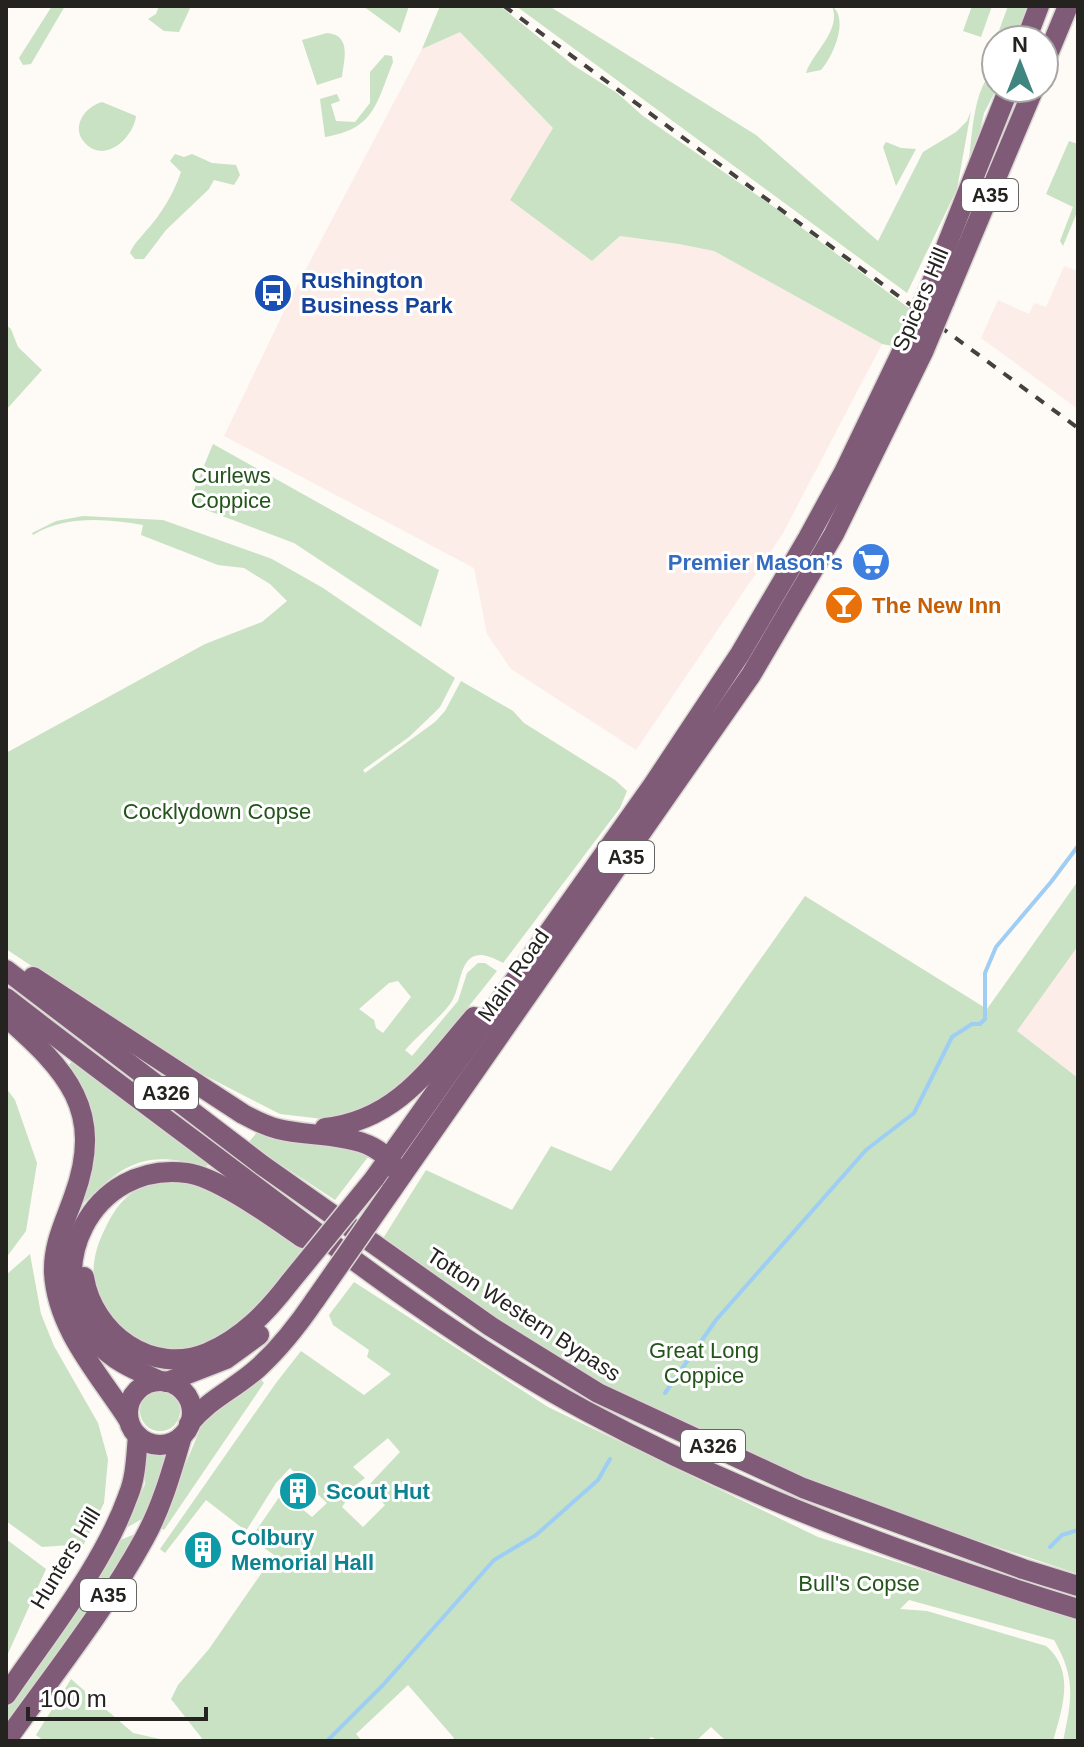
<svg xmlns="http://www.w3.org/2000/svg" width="1084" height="1747" viewBox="0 0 1084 1747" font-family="Helvetica,sans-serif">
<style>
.commercial{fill:#fcede8}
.green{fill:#c8e2c3;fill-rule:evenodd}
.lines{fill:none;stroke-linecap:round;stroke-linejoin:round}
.stream{stroke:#9fcef5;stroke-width:4}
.primary-casing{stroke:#dbd8d3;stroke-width:23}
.primary{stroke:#805b78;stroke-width:20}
.rail{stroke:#44413e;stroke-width:4;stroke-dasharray:10 10;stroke-linecap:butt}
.primary-bridge-casing{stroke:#dbd8d3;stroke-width:23;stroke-linecap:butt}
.primary-bridge{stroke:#805b78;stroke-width:20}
.labels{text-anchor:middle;stroke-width:6;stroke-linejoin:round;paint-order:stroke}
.shield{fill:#fff;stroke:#666563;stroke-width:2}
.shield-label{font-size:20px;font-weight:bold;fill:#252320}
.transit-label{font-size:22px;font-weight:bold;fill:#164399;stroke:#fff;text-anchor:start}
.street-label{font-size:22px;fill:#252320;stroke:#fff}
.park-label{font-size:22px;fill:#23541a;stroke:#fff}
.shop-label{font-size:22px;font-weight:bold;fill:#366cbe;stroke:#fff;text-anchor:end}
.food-label{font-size:22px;font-weight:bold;fill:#c56008;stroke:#fff;text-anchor:start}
.culture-label{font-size:22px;font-weight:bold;fill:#0d838f;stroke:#fff;text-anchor:start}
</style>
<rect width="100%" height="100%" fill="#fefaf5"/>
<g class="commercial">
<path d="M460,31L554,128L510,200L592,261L620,236L679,244L714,251L882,344L782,535L636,750L511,669L487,634L474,568L224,436L288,303L422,49Z"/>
<path d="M1064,266L1078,271V409L981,338L998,300L1029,314L1034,303L1046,307Z"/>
<path d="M1078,946V1078L1017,1031Z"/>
</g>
<g class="green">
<path d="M52,6H65L31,64L23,65L19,58Z"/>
<path d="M159,6H191L179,32L164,31L148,19L156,14Z"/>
<path d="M363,6H409L400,33Z"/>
<path d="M440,6H500L573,65L617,93L643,116L774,207L910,309L893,346L882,344L714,251L679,244L620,236L592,261L510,200L553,128L460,32L422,49Z"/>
<path d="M516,6H549L756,135L878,241L923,152L956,132L967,121L971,111L957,189L907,293Z"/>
<path d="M832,6C849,19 834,55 821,70L806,73C813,52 842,30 832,6Z"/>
<path d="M972,6H992L981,37L963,31Z"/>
<path d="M1008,6H1031L1019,40L997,36Z"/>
<path d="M327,33C352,35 344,60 342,77L317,85L302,40Z"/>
<path d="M385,55L392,56L393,62C376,105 374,129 325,137L320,99L337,94L340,101L331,104L336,121L355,122L370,103V72Z"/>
<path d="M996,69L997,88L984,113L974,158L968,169C972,142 972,85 996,69Z"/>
<path d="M102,102L136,116C134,136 107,163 87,145C70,130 82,108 102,102Z"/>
<path d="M1069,141L1078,144V210L1063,246L1060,241L1073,207L1046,194Z"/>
<path d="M886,142L901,148L916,149L896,186L883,147Z"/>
<path d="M175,154L184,157L192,154L212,163L236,165L240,175L234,185L214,180L209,189L166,230L144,259H135L130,253C134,243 139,240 145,232C161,215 174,193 181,172L170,161Z"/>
<path d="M6,325L11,329L18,347L42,370L6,410Z"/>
<path d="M213,444L439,570L421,627L294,543L193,505L189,502Z"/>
<path d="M83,516L163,520L272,559L323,588L455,678L440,707L433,714L409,737L363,770L365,773L435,722L445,711L461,681L513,711L524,723L615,780L627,791L620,808L503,963C456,936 465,984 450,1004C437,1021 419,1034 405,1050L412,1056L458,1001L467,973L478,963H485L497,971L422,1065L399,1090L362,1110L323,1119L280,1114L169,1057L6,949V753L205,644L262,622L287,601L270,584L244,568L218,565L141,535L143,525C107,519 66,515 33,535L32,533L56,521ZM398,981L411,997L383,1033L376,1028L374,1020L359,1009L389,983Z"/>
<path d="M1078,881V946L1017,1031L1078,1078V1574C986,1543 893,1514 803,1478C654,1418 510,1337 382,1240L426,1170L512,1210L551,1146L611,1171L805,896L987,1009Z"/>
<path d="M74,1059L208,1158L207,1167C144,1149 124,1163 81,1206H75L85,1102L76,1078L68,1066Z"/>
<path d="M6,1088L15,1100L37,1163L26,1231L6,1258Z"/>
<path d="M258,1131L306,1144L350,1148L368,1157L335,1200L248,1143Z"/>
<path d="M164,1178L204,1185L305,1245C287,1269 271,1298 248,1318C229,1334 195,1353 170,1351C155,1350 142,1342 131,1334C94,1309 84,1273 103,1233C119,1199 130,1190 164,1178Z"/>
<path d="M30,1254L41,1314L54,1346L98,1423L108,1459L104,1503L84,1544L42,1547L6,1521V1275Z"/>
<path d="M354,1282L548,1407L818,1537L1078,1620V1741H1063C1072,1699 1076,1678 1054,1640L909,1600L900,1609L927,1611L1046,1646C1076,1671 1062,1709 1053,1741H726L711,1727L696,1741H660L651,1737L647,1741H451L454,1738L408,1685L356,1734L362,1741H204L171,1699L178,1685L209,1649L274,1555L251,1538L282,1493L312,1517L327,1503L290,1468L276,1483L246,1531L206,1500L165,1553L160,1549L276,1383L301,1351L364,1395L391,1374L367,1357L369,1350L333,1325L329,1315ZM388,1438L400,1452L368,1486L385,1505L363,1527L342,1507L356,1485L365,1478L353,1467Z"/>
<path d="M258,1376L264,1383L164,1530L159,1527L204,1420Z"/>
<circle cx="160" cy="1411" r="20"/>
<path d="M146,1451H170L146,1520L142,1519L126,1528L145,1484Z"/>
<path d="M140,1532L94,1604L89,1593L90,1584L118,1541Z"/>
<path d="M6,1539L46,1569L6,1658Z"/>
<path d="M80,1601L88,1614L6,1731V1709Z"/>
<path d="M71,1679L133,1733L169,1741H44L36,1735Z"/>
</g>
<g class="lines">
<g class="stream">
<path d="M665,1393L716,1320L866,1150L914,1113L952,1037L972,1024H980L985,1019V973L996,947L1051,882L1078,846"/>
<path d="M1050,1547L1062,1535L1078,1530"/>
<path d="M327,1741L383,1685L494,1560L536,1535L598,1480L610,1459"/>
</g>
<defs>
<g id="primary">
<path d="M1026,40L1039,6"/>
<path d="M1044,64L1068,6"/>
<path d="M928,292L1009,88"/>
<path d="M944,302L1034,88"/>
<path d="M6,970L262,1165L490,1326L598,1393L803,1488L1023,1569L1078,1586"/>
<path d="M33,977L243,1114C254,1120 266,1126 278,1129C316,1139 374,1129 396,1170"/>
<path d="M6,998C83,1058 162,1116 240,1175C351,1259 464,1345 586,1411C742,1495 909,1557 1078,1609"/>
<path d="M6,1017C67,1071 105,1110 74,1196C65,1222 53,1244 54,1273C57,1329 99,1374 128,1419"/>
<path d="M325,1128C397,1120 430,1068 474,1017"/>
<path d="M374,1179L653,785L740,654L808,538L844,472L908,339"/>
<path d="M391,1191L751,675L834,534L924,350"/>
<path d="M84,1277C93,1333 151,1376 207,1353C242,1338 267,1312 290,1282"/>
<path d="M160,1381C138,1371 114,1362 98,1343C36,1272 92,1160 187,1173C218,1177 275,1219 303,1238"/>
<circle cx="160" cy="1413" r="32"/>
<path d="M167,1382L226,1359L259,1335"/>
<path d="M189,1424C210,1398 235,1389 258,1368C280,1348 298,1325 315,1300"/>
<path d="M6,1695C48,1633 103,1566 128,1496C136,1477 136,1457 138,1436"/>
<path d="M6,1741C53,1675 105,1610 144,1539C162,1507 172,1470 182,1436"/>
</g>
</defs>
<use href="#primary" class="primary-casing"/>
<use href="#primary" class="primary"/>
<path class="rail" d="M504,6L1078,428"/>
<defs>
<g id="primary-bridge">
<path d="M908,339L928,292"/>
<path d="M924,350L944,302"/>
<path d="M290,1282L374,1179"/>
<path d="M315,1300L391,1191"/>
</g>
</defs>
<use href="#primary-bridge" class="primary-bridge-casing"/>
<use href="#primary-bridge" class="primary-bridge"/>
</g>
<defs>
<symbol id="bus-disc" viewBox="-11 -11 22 22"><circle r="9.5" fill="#1a4fb4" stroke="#fff"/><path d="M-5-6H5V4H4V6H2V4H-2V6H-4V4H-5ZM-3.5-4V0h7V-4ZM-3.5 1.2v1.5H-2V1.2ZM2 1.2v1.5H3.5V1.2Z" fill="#fff"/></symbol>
<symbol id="supermarket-disc" viewBox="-11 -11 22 22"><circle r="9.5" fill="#3f7fe0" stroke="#fff"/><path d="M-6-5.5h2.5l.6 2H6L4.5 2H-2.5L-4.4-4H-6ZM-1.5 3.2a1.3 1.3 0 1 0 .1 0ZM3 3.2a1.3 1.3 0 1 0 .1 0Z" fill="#fff"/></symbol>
<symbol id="bar-disc" viewBox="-11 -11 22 22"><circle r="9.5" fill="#e8710a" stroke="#fff"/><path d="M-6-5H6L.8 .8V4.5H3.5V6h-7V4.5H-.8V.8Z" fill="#fff"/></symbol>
<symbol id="building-disc" viewBox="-11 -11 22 22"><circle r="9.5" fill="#0f9aa8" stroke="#fff"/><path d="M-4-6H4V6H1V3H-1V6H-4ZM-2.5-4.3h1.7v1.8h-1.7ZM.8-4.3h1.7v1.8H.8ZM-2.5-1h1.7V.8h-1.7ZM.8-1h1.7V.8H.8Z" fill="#fff"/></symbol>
</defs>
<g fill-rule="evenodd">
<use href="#bus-disc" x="251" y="271" width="44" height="44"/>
<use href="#supermarket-disc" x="849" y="540" width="44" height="44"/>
<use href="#bar-disc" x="822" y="583" width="44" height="44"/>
<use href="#building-disc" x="276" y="1469" width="44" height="44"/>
<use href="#building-disc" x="181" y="1528" width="44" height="44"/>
</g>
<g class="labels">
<g class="shield">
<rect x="962" y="179" width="56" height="32" rx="6"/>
<rect x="598" y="841" width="56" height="32" rx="6"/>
<rect x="134" y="1077" width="64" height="32" rx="6"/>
<rect x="681" y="1430" width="64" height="32" rx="6"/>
<rect x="80" y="1579" width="56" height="32" rx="6"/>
</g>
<g class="shield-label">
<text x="990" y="202">A35</text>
<text x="626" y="864">A35</text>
<text x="166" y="1100">A326</text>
<text x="713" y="1453">A326</text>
<text x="108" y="1602">A35</text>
</g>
<g class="transit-label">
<text x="301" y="288">Rushington<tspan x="301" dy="25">Business Park</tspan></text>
</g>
<g class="street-label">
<text transform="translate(920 299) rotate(-67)" y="8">Spicers Hill</text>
<text transform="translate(513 975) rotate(-55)" y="8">Main Road</text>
<text transform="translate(524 1314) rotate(33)" y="8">Totton Western Bypass</text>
<text transform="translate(65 1558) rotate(-59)" y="8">Hunters Hill</text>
</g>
<g class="park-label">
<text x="231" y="483">Curlews<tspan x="231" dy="25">Coppice</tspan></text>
<text x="217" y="819">Cocklydown Copse</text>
<text x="704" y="1358">Great Long<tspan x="704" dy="25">Coppice</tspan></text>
<text x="859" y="1591">Bull's Copse</text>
</g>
<g class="shop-label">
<text x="843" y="570">Premier Mason's</text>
</g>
<g class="food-label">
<text x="872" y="613">The New Inn</text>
</g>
<g class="culture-label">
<text x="326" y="1499">Scout Hut</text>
<text x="231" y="1545">Colbury<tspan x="231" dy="25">Memorial Hall</tspan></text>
</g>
</g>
<rect width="1084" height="1747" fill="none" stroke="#252320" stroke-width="16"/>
<g transform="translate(1020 64)"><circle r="38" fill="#ffffff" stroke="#a8a7a6" stroke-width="2"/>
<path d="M0-6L14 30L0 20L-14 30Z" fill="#3f8680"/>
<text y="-12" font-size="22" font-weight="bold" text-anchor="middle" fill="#252320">N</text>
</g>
<path d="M28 1707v12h178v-12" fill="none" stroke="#252320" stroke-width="4"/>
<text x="40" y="1707" font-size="24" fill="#252320" stroke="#ffffff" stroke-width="6" paint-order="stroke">100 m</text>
</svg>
